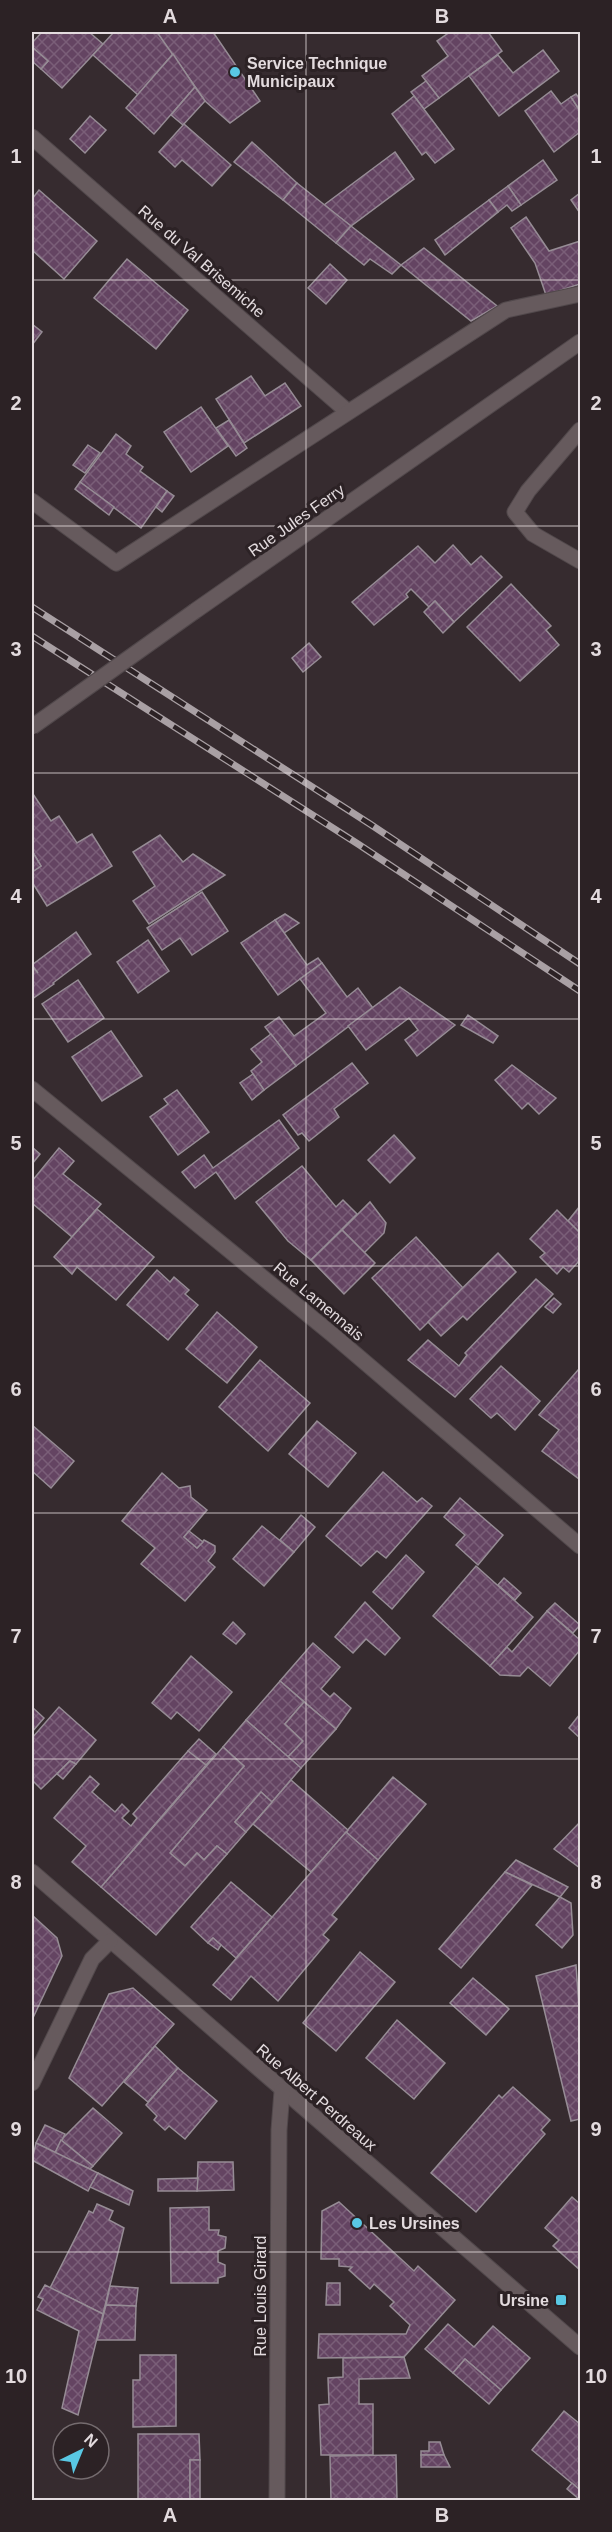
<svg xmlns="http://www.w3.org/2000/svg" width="612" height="2532" viewBox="0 0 612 2532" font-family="Arial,sans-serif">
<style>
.building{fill:url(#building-cross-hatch);stroke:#968c95;stroke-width:1.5}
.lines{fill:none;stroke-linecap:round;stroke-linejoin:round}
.minor-casing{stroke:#51484b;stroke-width:17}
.minor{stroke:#665a5d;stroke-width:15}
.rail-casing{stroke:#a9a0a4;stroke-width:7}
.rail{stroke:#2c2225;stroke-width:4.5;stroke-dasharray:14;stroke-linecap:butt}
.minor-bridge-casing{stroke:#51484b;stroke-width:17;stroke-linecap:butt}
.minor-bridge{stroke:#665a5d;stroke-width:15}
.grid{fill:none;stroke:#e3dbde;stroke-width:1.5;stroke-opacity:0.55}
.poi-dot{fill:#59c8e4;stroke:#2c2225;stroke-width:2}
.labels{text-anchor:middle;stroke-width:6;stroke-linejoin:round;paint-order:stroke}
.poi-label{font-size:16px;font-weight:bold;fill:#e3dbde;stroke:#2c2225;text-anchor:start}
.street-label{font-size:16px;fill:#e3dbde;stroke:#2c2225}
.neatline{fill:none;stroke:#e3dbde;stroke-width:2}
.grid-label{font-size:20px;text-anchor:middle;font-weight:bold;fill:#e3dbde}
</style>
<defs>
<pattern id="building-cross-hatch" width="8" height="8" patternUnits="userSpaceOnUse" patternTransform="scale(1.5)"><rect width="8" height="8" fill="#644462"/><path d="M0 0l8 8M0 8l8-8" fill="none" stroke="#7a5e78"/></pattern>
</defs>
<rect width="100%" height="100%" fill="#362b2f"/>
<g class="building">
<path d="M42,32H89L103,44L62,88L41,69L48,61L32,47V43Z"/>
<path d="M114,32H157L173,54L138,95L93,55Z"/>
<path d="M157,32H213L260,101L230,123L205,101Z"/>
<path d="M450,32H488L502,51L439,98L422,76L448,56L437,41Z"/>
<path d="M32,47L48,61L41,69L32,61Z"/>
<path d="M543,50L559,71L499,116L469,76L498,55L513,73Z"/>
<path d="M173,54L195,87L154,134L126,108Z"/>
<path d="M426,81L439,98L424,109L411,92Z"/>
<path d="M195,87L205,101L183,125L171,115Z"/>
<path d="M551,91L561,104L571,97L580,111V132L554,152L525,111Z"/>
<path d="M576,94L580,99V111L571,97Z"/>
<path d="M414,96L454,149L435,163L426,152L422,155L392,114Z"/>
<path d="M90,116L106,130L85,153L70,139Z"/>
<path d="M184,124L231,165L212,186L182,160L175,167L159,152Z"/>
<path d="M252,142L297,183L283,200L234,162Z"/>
<path d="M395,152L414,179L351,226L324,205Z"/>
<path d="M543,160L557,180L521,205L508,186Z"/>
<path d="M297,183L351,226L336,243L283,200Z"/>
<path d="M508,186L521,205L512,211L507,205L498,212L489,200Z"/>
<path d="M39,190L97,241L64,279L32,250V199Z"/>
<path d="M580,193V213L571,200Z"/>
<path d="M489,200L498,212L445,255L435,240Z"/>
<path d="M526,217L549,251L580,241V284L546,295L535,263L511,228Z"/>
<path d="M351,226L401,265L392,274L370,259L364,265L336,243Z"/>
<path d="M424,248L497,306L471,321L401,265Z"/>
<path d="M127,259L188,310L156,349L94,298Z"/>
<path d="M330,264L347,280L326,304L308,288Z"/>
<path d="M32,324L42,332L32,345Z"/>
<path d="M251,376L265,396L285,383L301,406L244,443L216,399Z"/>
<path d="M201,407L228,446L191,472L164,432Z"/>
<path d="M229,420L247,448L236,456L216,428Z"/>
<path d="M116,434L131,446L126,454L143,467L140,471L167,491L141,528L80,482Z"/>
<path d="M88,445L100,453L85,473L73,465Z"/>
<path d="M80,482L114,507L109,515L75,489Z"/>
<path d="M167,491L174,496L162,512L156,507Z"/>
<path d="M453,545L471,565L481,556L502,577L454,622L435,601L429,607L411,589L406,594L408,597L374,625L352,602L418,546L435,563Z"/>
<path d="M511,584L551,626L546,630L559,645L520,681L467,627Z"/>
<path d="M435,601L454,622L443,633L424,612Z"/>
<path d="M309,643L321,657L303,672L292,658Z"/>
<path d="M33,794L51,821L59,816L77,843L92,834L112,866L47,906L32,882V872L41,866L32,851Z"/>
<path d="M160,835L183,862L193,854L225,875L149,924L133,901L155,886L133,852Z"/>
<path d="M32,851L41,866L32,872Z"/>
<path d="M202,892L228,931L192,955L180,938L162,950L147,928Z"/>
<path d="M285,914L299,923L284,933L275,920Z"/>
<path d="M275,920L307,965L318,958L322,963L278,995L241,943Z"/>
<path d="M76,932L91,954L53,983L54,984L32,999V966L38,973L32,965Z"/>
<path d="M148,940L169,971L138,993L117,962Z"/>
<path d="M322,963L347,997L358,988L373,1008L296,1066L265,1027L279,1017L294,1036L326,1013L300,979Z"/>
<path d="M78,980L104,1018L68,1042L42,1004Z"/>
<path d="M400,987L455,1025L417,1056L405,1040L418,1030L409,1018L366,1050L348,1026Z"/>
<path d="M468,1015L498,1036L493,1043L461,1025Z"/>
<path d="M111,1031L142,1076L102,1101L72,1057Z"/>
<path d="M271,1034L296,1066L264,1090L251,1071L262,1062L251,1049Z"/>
<path d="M352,1063L368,1083L334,1109L339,1117L309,1141L302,1133L298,1135L283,1115Z"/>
<path d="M512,1065L556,1098L539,1114L528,1103L522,1109L495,1080Z"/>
<path d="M253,1074L264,1090L252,1100L240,1083Z"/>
<path d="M177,1090L209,1132L178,1155L150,1117L168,1104L164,1099Z"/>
<path d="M279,1120L299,1148L235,1199L216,1172L195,1188L182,1172L204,1155L213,1168Z"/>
<path d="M394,1135L415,1158L390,1183L368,1160Z"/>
<path d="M32,1147L40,1154L32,1164Z"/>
<path d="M59,1148L74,1161L63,1174L101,1204L72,1237L33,1204L32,1206V1181Z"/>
<path d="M302,1166L336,1207L343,1200L357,1214L311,1260L288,1241L256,1202Z"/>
<path d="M370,1202L386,1223L384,1233L364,1253L342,1230Z"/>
<path d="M580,1206V1233L568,1221Z"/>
<path d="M97,1209L154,1257L116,1300L77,1267L72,1274L54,1257Z"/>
<path d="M557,1210L580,1233V1260L569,1272L563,1267L557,1274L540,1257L545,1253L530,1239Z"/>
<path d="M342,1230L375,1263L344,1294L311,1260Z"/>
<path d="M416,1237L463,1288L420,1330L372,1278Z"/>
<path d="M498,1253L516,1272L467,1320L463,1316L441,1336L428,1322Z"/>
<path d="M157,1270L170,1282L174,1277L189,1290L185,1294L198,1305L168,1340L127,1305Z"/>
<path d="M536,1279L553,1294L455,1397L408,1360L428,1340L459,1366L467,1355L465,1353Z"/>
<path d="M554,1298L561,1304L553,1313L545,1307Z"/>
<path d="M217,1312L257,1347L227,1383L186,1349Z"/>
<path d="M260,1360L310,1403L268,1451L219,1407Z"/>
<path d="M501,1366L540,1401L515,1430L497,1413L491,1418L470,1399Z"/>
<path d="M578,1370L580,1372L579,1479L542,1451L559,1430L539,1415Z"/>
<path d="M317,1421L356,1453L328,1487L289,1454Z"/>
<path d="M32,1425L74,1461L51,1488L32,1471Z"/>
<path d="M383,1472L417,1502L422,1498L432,1506L386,1558L377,1551L361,1566L326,1536Z"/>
<path d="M162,1473L179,1488L190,1486L191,1497L207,1510L184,1537L197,1548L204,1540L215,1546V1552L208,1561L215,1567L185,1601L141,1564L155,1548L122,1521Z"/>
<path d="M460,1498L503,1535L478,1565L456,1545L465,1535L444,1517Z"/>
<path d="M301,1515L315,1527L294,1552L280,1540Z"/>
<path d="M262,1526L294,1552L264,1586L233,1559Z"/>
<path d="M189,1531L203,1542L197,1548L184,1537Z"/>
<path d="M406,1555L424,1572L392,1609L373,1592Z"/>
<path d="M476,1566L533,1617L490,1666L433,1616Z"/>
<path d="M504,1578L521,1593L515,1600L498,1585Z"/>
<path d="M365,1602L400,1638L385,1655L366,1639L353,1653L335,1637Z"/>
<path d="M555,1603L580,1625L573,1633L547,1611Z"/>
<path d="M547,1611L580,1640V1650L550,1686L528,1667L520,1676L500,1675L490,1666L507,1647L512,1652Z"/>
<path d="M233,1622L245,1634L236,1644L223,1634Z"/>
<path d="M313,1643L340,1667L321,1689L330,1697L334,1693L351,1708L336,1729L280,1681Z"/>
<path d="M191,1656L232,1692L199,1731L177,1712L171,1719L152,1703Z"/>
<path d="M280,1681L304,1702L285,1724L303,1741L288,1757L246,1720Z"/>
<path d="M304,1702L336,1729L301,1768L288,1757L303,1741L285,1724Z"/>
<path d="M32,1707L44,1718L32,1732Z"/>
<path d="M59,1707L96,1740L76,1764L70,1761L41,1789L32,1780V1738Z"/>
<path d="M580,1714V1738L569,1728Z"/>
<path d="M246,1720L301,1768L272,1802L261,1792L235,1822L246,1832L227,1854L217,1846L204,1860L197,1853L185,1866L170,1853L244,1766L223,1747Z"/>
<path d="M199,1739L216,1754L206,1765L188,1751Z"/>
<path d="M223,1747L244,1766L170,1853L185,1866L197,1853L204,1860L217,1846L227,1854L156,1935L101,1887Z"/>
<path d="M188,1751L206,1765L101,1887L72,1862L86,1846L54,1818L90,1776L99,1784L92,1792L115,1812L122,1804L129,1811L122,1818L131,1826L137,1818L133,1814Z"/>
<path d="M70,1761L76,1764L63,1779L57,1774Z"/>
<path d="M393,1777L426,1804L378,1860L346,1832Z"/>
<path d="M291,1780L348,1830L311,1872L253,1824Z"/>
<path d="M261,1792L272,1802L246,1832L235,1822Z"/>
<path d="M580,1822V1868L554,1849Z"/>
<path d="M346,1832L378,1860L332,1915L337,1919L323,1935L329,1940L278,2001L251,1976L231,2000L213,1985Z"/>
<path d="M516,1860L568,1887L560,1897L505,1872Z"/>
<path d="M505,1872L532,1885L461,1968L439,1949Z"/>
<path d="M231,1882L272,1917L236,1958L213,1938L208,1943L191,1927Z"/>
<path d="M560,1897L571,1903L573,1935L562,1948L536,1925Z"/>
<path d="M32,1915L57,1938L62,1956L32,2020Z"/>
<path d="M213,1938L221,1945L218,1950L208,1943Z"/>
<path d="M360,1952L395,1982L336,2051L303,2023Z"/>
<path d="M576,1965L580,2022V2119L571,2121L536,1976Z"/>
<path d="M473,1978L509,2009L486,2035L450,2003Z"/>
<path d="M133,1988L174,2024L102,2106L69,2078L109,1994Z"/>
<path d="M397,2020L445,2063L414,2099L366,2058Z"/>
<path d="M155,2046L178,2068L148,2102L124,2082Z"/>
<path d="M178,2068L217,2101L185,2139L169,2126L165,2130L154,2120L157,2116L146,2105Z"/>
<path d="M513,2087L550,2120L541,2130L545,2134L476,2212L431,2173L499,2095L502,2098Z"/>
<path d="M93,2108L122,2133L93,2166L61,2140Z"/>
<path d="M45,2125L65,2134L55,2153L36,2143Z"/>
<path d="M61,2140L93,2166L90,2169L55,2153Z"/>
<path d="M36,2143L98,2173L88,2191L32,2160Z"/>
<path d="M198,2162H233L234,2190L197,2191Z"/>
<path d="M98,2173L133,2191L129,2205L90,2187Z"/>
<path d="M198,2178L197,2191H158V2179Z"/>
<path d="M572,2197L580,2204V2270L553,2246L559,2240L545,2228Z"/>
<path d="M339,2202L414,2271L418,2266L455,2300L404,2357L318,2358L319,2334H406L410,2325L390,2306L394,2302L374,2284L370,2289L349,2270L352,2267L339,2266V2259H321L322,2211Z"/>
<path d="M97,2204L113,2211L109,2220L124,2228L103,2314L50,2288L89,2211L93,2213Z"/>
<path d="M209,2207V2230H219L218,2235L226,2237L225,2248L218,2251V2262L225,2265V2276L218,2278V2283H171L170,2208Z"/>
<path d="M327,2283H340V2305H326Z"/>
<path d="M45,2285L103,2314L78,2415L62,2408L79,2331L37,2310L43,2299L38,2297Z"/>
<path d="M110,2286L138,2288L136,2306L106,2305Z"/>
<path d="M106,2305L136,2306L135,2340H97Z"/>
<path d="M448,2324L474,2347L493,2326L530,2358L501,2390L465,2359L453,2373L425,2349Z"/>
<path d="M140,2355H176V2426L133,2427V2380H140Z"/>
<path d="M404,2357L410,2378L359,2379V2404H373V2455H321L319,2405L329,2404L328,2378L343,2377V2358Z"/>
<path d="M465,2359L501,2390L489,2404L453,2373Z"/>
<path d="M564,2411L580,2424V2490L532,2450Z"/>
<path d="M138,2434H199L200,2460H190V2500H138Z"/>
<path d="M429,2442H440L444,2455H421V2451H429Z"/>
<path d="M396,2455L397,2500H331L330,2456Z"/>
<path d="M421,2455H444L450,2467H421Z"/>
<rect x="190" y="2460" width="10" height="40"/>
<path d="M572,2483L580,2490V2500L567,2489Z"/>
</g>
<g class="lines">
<defs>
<g id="minor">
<path d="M32,137L348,412"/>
<path d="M580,430L528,491L515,512L533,534L580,561"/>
<path d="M32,501L116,563L506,310L580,294"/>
<path d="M195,611L580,342"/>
<path d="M32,1089L333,1335L580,1546"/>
<path d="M32,1872L580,2347"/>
<path d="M32,2083L92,1959L110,1941"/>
<path d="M277,2500L279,2130L282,2091"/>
</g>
</defs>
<use href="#minor" class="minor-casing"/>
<use href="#minor" class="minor"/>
<defs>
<g id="rail">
<path d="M32,607L370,824L580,964"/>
<path d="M32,636L358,844L580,991"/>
</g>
</defs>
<use href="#rail" class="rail-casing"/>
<use href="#rail" class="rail"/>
<defs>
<path id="minor-bridge" d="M32,727L195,611"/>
</defs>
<use href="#minor-bridge" class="minor-bridge-casing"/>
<use href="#minor-bridge" class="minor-bridge"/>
</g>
<path class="grid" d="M306,32V2500M32,280H580M32,526H580M32,773H580M32,1019H580M32,1266H580M32,1513H580M32,1759H580M32,2006H580M32,2252H580"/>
<g class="poi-dot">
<circle cx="235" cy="72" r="6"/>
<circle cx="357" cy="2223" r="6"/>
<rect x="555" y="2294" width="12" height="12" rx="3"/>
</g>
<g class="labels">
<g class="poi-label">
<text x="247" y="69">Service Technique<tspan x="247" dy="18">Municipaux</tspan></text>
<text x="369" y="2229">Les Ursines</text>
<text x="549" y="2306" text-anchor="end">Ursine</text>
</g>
<g class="street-label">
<text transform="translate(202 261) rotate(41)" y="6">Rue du Val Brisemiche</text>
<text transform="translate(296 520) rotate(-35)" y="6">Rue Jules Ferry</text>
<text transform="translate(319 1301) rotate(40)" y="6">Rue Lamennais</text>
<text transform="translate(317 2097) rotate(41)" y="6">Rue Albert Perdreaux</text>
<text transform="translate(260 2296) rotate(-90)" y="6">Rue Louis Girard</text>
</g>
</g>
<rect width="612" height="2532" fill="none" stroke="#2c2225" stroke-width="66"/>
<g transform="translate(81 2451) rotate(43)"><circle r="28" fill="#2c2225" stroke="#756c6f" stroke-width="1.5"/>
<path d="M0-4.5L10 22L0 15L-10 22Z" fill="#59c8e4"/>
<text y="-9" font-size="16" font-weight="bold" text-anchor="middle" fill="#e3dbde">N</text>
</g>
<rect x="33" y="33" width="546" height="2466" class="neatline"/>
<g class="grid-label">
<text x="170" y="23">A</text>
<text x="442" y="23">B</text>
<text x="16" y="163">1</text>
<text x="596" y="163">1</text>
<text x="16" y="410">2</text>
<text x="596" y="410">2</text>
<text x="16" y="656">3</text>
<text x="596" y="656">3</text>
<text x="16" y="903">4</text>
<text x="596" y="903">4</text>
<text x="16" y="1150">5</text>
<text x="596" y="1150">5</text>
<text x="16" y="1396">6</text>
<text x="596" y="1396">6</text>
<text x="16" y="1643">7</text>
<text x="596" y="1643">7</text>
<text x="16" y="1889">8</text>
<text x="596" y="1889">8</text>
<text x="16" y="2136">9</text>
<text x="596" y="2136">9</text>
<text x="16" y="2383">10</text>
<text x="596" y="2383">10</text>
<text x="170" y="2522">A</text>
<text x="442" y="2522">B</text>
</g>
</svg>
